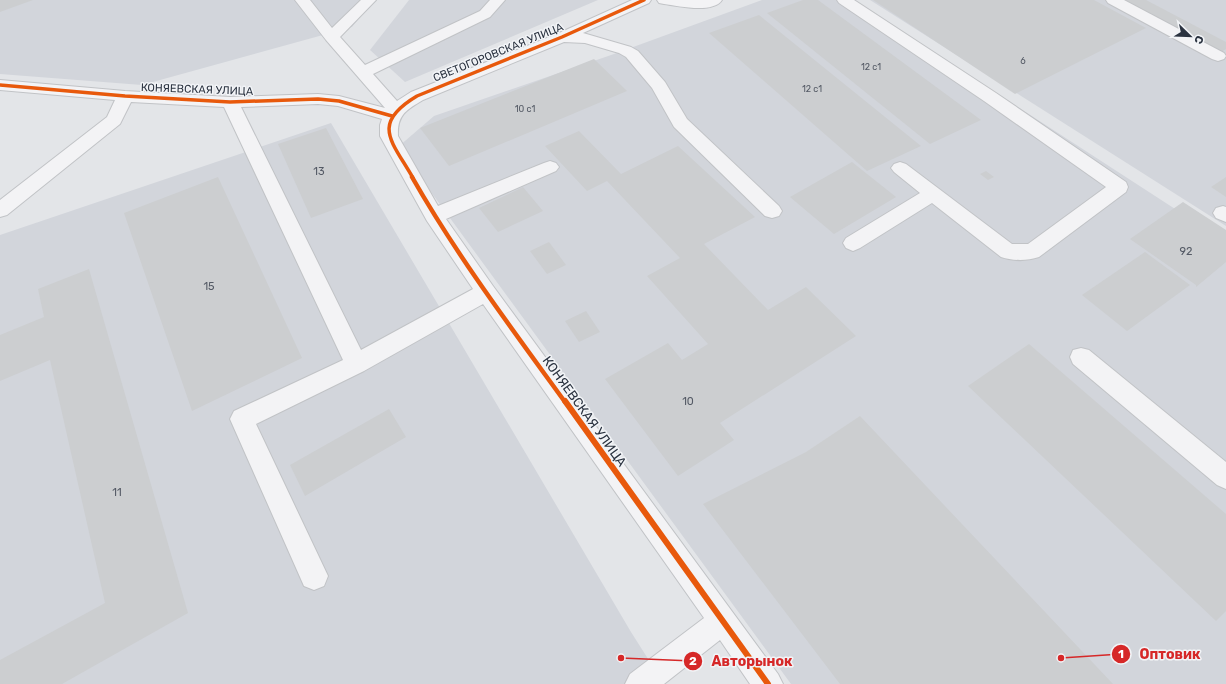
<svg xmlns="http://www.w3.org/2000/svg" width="1226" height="684" viewBox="0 0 1226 684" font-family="Rubik,sans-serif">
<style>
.built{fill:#d2d5db}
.building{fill:#ccced0}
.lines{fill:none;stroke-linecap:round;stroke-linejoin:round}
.minor-casing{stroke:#c1c3c6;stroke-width:2}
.minor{fill:#f3f3f5;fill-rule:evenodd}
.cycleway-far2-casing{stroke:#f2f4f7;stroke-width:5.5}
.cycleway-far1-casing{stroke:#f2f4f7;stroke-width:7}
.cycleway-casing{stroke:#f2f4f7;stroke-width:8}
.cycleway-far2{stroke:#e8590c;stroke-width:3.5}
.cycleway-far1{stroke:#e8590c;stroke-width:4.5}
.cycleway{stroke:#e8590c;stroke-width:6}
.labels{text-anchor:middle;stroke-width:3;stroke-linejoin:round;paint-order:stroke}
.far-number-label{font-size:9px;fill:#545a65}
.far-street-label{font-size:11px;fill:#2b3340;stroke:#f2f4f7}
.number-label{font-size:11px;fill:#545a65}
.street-label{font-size:13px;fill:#2b3340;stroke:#f2f4f7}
.leader{fill:none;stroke:#d62828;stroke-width:1.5}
.callout-dot{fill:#d62828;stroke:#f2f4f7;stroke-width:1.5}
.mark-label{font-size:12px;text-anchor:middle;font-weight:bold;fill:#fff}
.callout-label{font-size:14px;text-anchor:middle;font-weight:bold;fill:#d62828;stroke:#f2f4f7;stroke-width:3;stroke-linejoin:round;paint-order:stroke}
</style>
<rect width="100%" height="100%" fill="#e3e5e8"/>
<g class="built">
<path d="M0,0H374L352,27L142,85L0,74Z"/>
<path d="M409,0H598L405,82L370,50Z"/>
<path d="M762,0H853L1226,242V684H791L398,147L434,116L614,54Z"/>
<path d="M870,0H1226V226Z"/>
<path d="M331,123L631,632L664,684H0V235Z"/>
</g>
<g class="building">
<path d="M0,0H33L0,12Z"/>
<path d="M803,0H818L981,120L930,144L767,13Z"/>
<path d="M873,0H1094L1146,28L1015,94Z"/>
<path d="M1125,0H1146L1226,42V49L1221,52Z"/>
<path d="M759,15L921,146L867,171L709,33Z"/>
<path d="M594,59L627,91L449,166L420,128Z"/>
<path d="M326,128L363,199L311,218L278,144Z"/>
<path d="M579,131L621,174L678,146L755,217L704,244L768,310L806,287L856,336L720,423L734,440L678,476L605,379L668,343L682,360L708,344L647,276L680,258L607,181L587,191L545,146Z"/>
<path d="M852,162L896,197L834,234L790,197Z"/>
<path d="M986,171L994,177L988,180L980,174Z"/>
<path d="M218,177L302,358L192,411L124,213Z"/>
<path d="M1226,177V197L1211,187Z"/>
<path d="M523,187L543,211L498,232L479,208Z"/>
<path d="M1183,202L1226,230V262L1196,287V285L1130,239Z"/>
<path d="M549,242L566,265L547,274L530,251Z"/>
<path d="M1145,252L1190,285L1127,331L1082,295Z"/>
<path d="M89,269L188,613L62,684H0V660L105,603L50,360L0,381V335L44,317L38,289Z"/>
<path d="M586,311L600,332L579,342L565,321Z"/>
<path d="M1029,344L1226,514V611L1216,621L968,386Z"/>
<path d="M389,409L406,437L305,496L290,465Z"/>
<path d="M860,416L1063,631L1113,684H840L703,504L806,452Z"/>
</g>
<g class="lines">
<defs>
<g id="minor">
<path d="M295,0H310L332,28L361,0H376L340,37L365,65L480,11L490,0H505L490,17L373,74L397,101L411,92L557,34L632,0H651L649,3L583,33L631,47L638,51L665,82L687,119L779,206L782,211L779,216L772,218L765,216L674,127L652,88L626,57L619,53L585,43L564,42L423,100C406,110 397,115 398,136L438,206L544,163L550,161L556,163L559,167L556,171L446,219L493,286L778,674L783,684H750L720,640L664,684H625L630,674L704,618L483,304L364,371L256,424L328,576L324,586L314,590L304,586L230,419L234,411L343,360L224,107L131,102L120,124L7,215L0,217V200L107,117L115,100L0,90V80L125,91L230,97L318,94L339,96L385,108L326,40ZM318,104L338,106L382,119L380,125V136L427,221L473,289L361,350L241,107Z"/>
<path d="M657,0H722C713,14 678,6 664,4L659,3Z"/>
<path d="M837,0H854L996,93L1126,182L1128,187L1126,192L1039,257C1027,261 1013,261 1001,257L932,203L860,248L853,251L846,248L843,243L846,238L920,193L894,172L891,168L894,164L900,162L906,164L1012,244H1028L1106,187L984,101L839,3Z"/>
<path d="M1106,0H1124L1224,53L1226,56L1224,59L1218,61L1212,59L1108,3Z"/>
<path d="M1223,206L1226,207V222L1216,218L1213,213L1216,208Z"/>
<path d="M1081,348L1089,350L1226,462V489L1217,485L1073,364L1070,357L1073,350Z"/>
</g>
</defs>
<use href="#minor" class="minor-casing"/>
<use href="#minor" class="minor"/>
<defs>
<g id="cycleway-far2">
<path d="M0,85L125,96L230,102L318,99L339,101L392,116"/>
<path d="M413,178C392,141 370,124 417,96L562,37L644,0"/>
</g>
<path id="cycleway-far1" d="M412,177C457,256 512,329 565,402"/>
<path id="cycleway" d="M565,401L768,684"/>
</defs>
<use href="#cycleway-far2" class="cycleway-far2-casing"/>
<use href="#cycleway-far1" class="cycleway-far1-casing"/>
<use href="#cycleway" class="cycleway-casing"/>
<use href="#cycleway-far2" class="cycleway-far2"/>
<use href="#cycleway-far1" class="cycleway-far1"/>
<use href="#cycleway" class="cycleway"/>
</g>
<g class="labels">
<g class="far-number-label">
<text x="1023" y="64">6</text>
<text x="871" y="70">12 с1</text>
<text x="812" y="92">12 с1</text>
<text x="525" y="112">10 с1</text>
</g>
<g class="far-street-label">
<text transform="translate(498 52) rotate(-22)" y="4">СВЕТОГОРОВСКАЯ УЛИЦА</text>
<text transform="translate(197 89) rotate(2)" y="4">КОНЯЕВСКАЯ УЛИЦА</text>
</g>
<g class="number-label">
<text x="319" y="175">13</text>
<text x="1186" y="255">92</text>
<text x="209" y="290">15</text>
<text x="688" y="405">10</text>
<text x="117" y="496">11</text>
</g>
<g class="street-label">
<text transform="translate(585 411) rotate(54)" y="5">КОНЯЕВСКАЯ УЛИЦА</text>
</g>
</g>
<path class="leader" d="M1061 658L1121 654M621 658L693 661"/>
<g class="callout-dot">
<circle cx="1061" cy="658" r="4"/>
<circle cx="621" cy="658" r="4"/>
<circle cx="1121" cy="654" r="10"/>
<circle cx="693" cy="661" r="10"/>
</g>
<g class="mark-label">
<text x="1121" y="658">1</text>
<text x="693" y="665">2</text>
</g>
<g class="callout-label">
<text x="1170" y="659">Оптовик</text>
<text x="752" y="666">Авторынок</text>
</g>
<g transform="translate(1190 36) rotate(113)" stroke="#f2f4f7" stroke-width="3" paint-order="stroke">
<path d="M0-3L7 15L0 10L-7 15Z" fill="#2b3340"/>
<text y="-6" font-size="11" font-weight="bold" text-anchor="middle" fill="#2b3340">С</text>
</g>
</svg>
